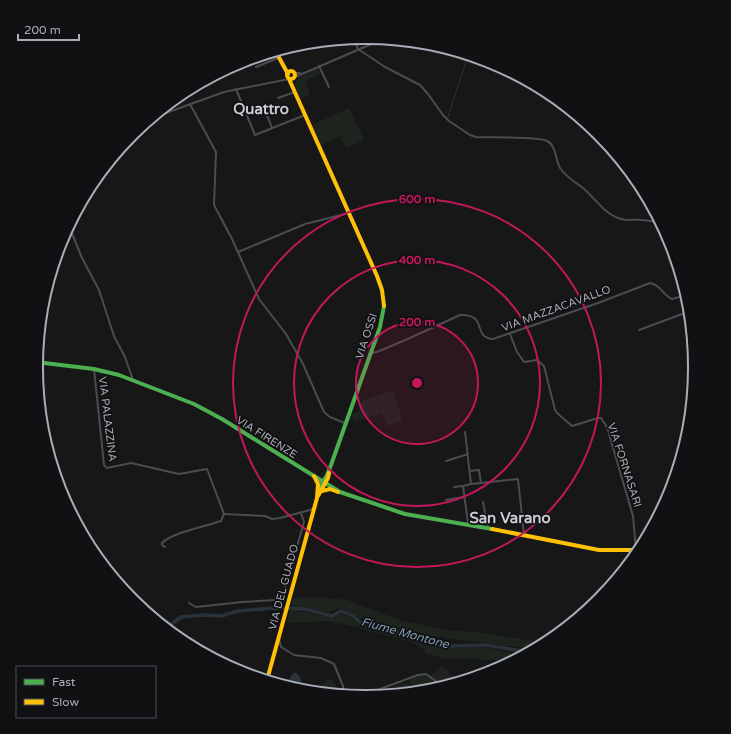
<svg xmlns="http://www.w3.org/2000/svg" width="731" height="734" viewBox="0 0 731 734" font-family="'Varela Round',sans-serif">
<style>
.built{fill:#212123}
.green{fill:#1d241e}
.water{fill:#2a3239}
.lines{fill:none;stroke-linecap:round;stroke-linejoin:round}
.stream{stroke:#2a3239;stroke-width:1}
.river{stroke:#2a3239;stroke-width:3.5}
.street{stroke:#4b4c50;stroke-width:2}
.fast{stroke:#4caf50;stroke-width:4}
.slow{stroke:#ffc107;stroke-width:4}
.ring{fill:none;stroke:#c2185b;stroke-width:2}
.labels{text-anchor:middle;stroke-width:3.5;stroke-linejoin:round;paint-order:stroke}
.street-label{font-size:11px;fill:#a8adb8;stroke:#111113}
.water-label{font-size:12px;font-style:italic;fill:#7f9bb3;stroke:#111113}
.district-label{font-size:15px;font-weight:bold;fill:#c9ccd4;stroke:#111113}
.rim{fill:none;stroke:#a8adb8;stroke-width:2}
.centre{fill:#c2185b;stroke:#111113;stroke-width:2}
.ring-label{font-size:12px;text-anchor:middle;font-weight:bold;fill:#c2185b;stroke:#111113;stroke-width:3.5;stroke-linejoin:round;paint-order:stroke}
</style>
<rect width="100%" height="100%" fill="#171717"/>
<path class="built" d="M442,666L458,682L430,690L368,696L427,678Z"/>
<g class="green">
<path d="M318,69L320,74L308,79L306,84L310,95L300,99L295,85C299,75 309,73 318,69Z"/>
<path d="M349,108L364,140L346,148L340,136L321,145L312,125Z"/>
<path d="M393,390L403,421L387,426L382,413L354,422L351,414L360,411L359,407L363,400Z"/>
<path d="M293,597H318L347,600L397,619L444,630L477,632L534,641L542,645L533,649L416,634L367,621L340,609L327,612L292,606Z"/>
<path d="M290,610L333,617L341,613L352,618L361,625L442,646L463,648L484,647L511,653H527L512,660L449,659L426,654L424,649L412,642L343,624L328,621L290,623L287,621Z"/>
<path d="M421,675L429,677L441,687L432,690H424L421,684L411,685L409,681L410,679Z"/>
<path d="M330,678L337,687L328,693L312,691Z"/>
<path d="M407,682L409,687L406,688L407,692L374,696L373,694Z"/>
</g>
<path class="water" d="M293,673H297C300,676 302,678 300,683L293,688L286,685Z"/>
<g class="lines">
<path class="stream" d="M448,117L468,55"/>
<path class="river" d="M166,628L181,617L203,615L221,616L238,611L273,608L305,609L332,616L341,611L353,616L361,623L389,629L409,636L440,642L451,646L486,645L516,650L531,651"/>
<g class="street">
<path d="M354,39L358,49L385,67L420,85L428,94L443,115L449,121L470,135L476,137C490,138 538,136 547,141C556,145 555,159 560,168C566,177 575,182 583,188C595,198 604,214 621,219C628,221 635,219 642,220C648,220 654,222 660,223"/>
<path d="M319,66L329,87"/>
<path d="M256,67L278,58"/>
<path d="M295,73H300"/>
<path d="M295,77L383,39"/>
<path d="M236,89L255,135L305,115"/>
<path d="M278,98L295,92"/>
<path d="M190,104L216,152L214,205L232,239L259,299L286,334L303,364L324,412L330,417L345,423"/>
<path d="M265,110L272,128"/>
<path d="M152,118L224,92L289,79"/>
<path d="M69,226L82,258L99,290L114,336L125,357L133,380"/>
<path d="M238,252L305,224L349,213"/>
<path d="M639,330L685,313L686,311L681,297"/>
<path d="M510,334L517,352L524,362L537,360L544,366L555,410L557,413L572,426L598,418H601L607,427L633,516L636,550"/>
<path d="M371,353L377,352L410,338L460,315C489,314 471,337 493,339L598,303L650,283C661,285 663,295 672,299L686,295"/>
<path d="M94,369L104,465L107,468L131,463L179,474L207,469L224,514L265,516L272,519L280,518L310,510L314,508"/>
<path d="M446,461L468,454"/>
<path d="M470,471L479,470L481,483L471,484"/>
<path d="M481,483L518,479L524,535"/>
<path d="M463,486L471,484L465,432"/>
<path d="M454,487L463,486L468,523"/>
<path d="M446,500L464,497"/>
<path d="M483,502L488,528"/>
<path d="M165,547L162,545V543C173,532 205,527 221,521L224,514"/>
<path d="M189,603L196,607L242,602L275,600L280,598L284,592L304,522L301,513"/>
<path d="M279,638L281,647L294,655L321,658L334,664L343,686V691"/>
<path d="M332,693C338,689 342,689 347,695"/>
<path d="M361,696L418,675L426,674L443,686"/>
</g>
<g class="fast">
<path d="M36,362L94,369L119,375L194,404L222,419L340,492L405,514L492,529"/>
<path d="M319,488L327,475L331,465L380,327L384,306"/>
</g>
<g class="slow">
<path d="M276,52L288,74"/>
<circle cx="291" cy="75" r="4"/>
<path d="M289,79L377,276L382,290L384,306"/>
<path d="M322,491L330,489L338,492"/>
<path d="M318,496L328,478L329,473"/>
<path d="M492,529L599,550H639"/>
<path d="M267,680L317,498L318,484L314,476"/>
</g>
</g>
<circle cx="417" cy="383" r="61" fill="#c2185b" fill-opacity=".12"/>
<g class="ring">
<circle cx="417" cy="383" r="61"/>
<circle cx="417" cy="383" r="123"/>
<circle cx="417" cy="383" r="184"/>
</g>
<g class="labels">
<g class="street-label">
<text transform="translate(556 308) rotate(-20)" y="4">VIA MAZZACAVALLO</text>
<text transform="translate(366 336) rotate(-72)" y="4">VIA OSSI</text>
<text transform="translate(108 419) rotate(83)" y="4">VIA PALAZZINA</text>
<text transform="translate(267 437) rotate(32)" y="4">VIA FIRENZE</text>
<text transform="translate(625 465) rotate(72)" y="4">VIA FORNASARI</text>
<text transform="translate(283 587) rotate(-75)" y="4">VIA DEL GUADO</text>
</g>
<g class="water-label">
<text transform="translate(405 633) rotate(15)" y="4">Fiume Montone</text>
</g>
<g class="district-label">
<text x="261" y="114">Quattro</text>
<text x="510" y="523">San Varano</text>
</g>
</g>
<path d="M0 0H731V734H0ZM365 44H366A322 322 0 0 1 688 366V368A322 322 0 0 1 366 690H365A322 322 0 0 1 43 368V366A322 322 0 0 1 365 44Z" fill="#111113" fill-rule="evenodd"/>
<path class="rim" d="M365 44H366A322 322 0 0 1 688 366V368A322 322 0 0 1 366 690H365A322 322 0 0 1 43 368V366A322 322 0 0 1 365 44Z"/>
<circle cx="417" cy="383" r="6" class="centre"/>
<g class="ring-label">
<text x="417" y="203">600 m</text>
<text x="417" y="264">400 m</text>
<text x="417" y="326">200 m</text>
</g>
<rect x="16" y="666" width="140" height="52" fill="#111113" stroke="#4d4f55"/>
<rect x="24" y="679" width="20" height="6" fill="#4caf50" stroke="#4d4f55"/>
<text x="52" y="686" font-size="12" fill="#a8adb8">Fast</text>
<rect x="24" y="699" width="20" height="6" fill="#ffc107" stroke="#4d4f55"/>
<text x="52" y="706" font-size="12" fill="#a8adb8">Slow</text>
<path d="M18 34v6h61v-6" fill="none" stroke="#a8adb8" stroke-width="2"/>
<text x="24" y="34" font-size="12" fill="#a8adb8" stroke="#111113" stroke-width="3" paint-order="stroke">200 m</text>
</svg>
